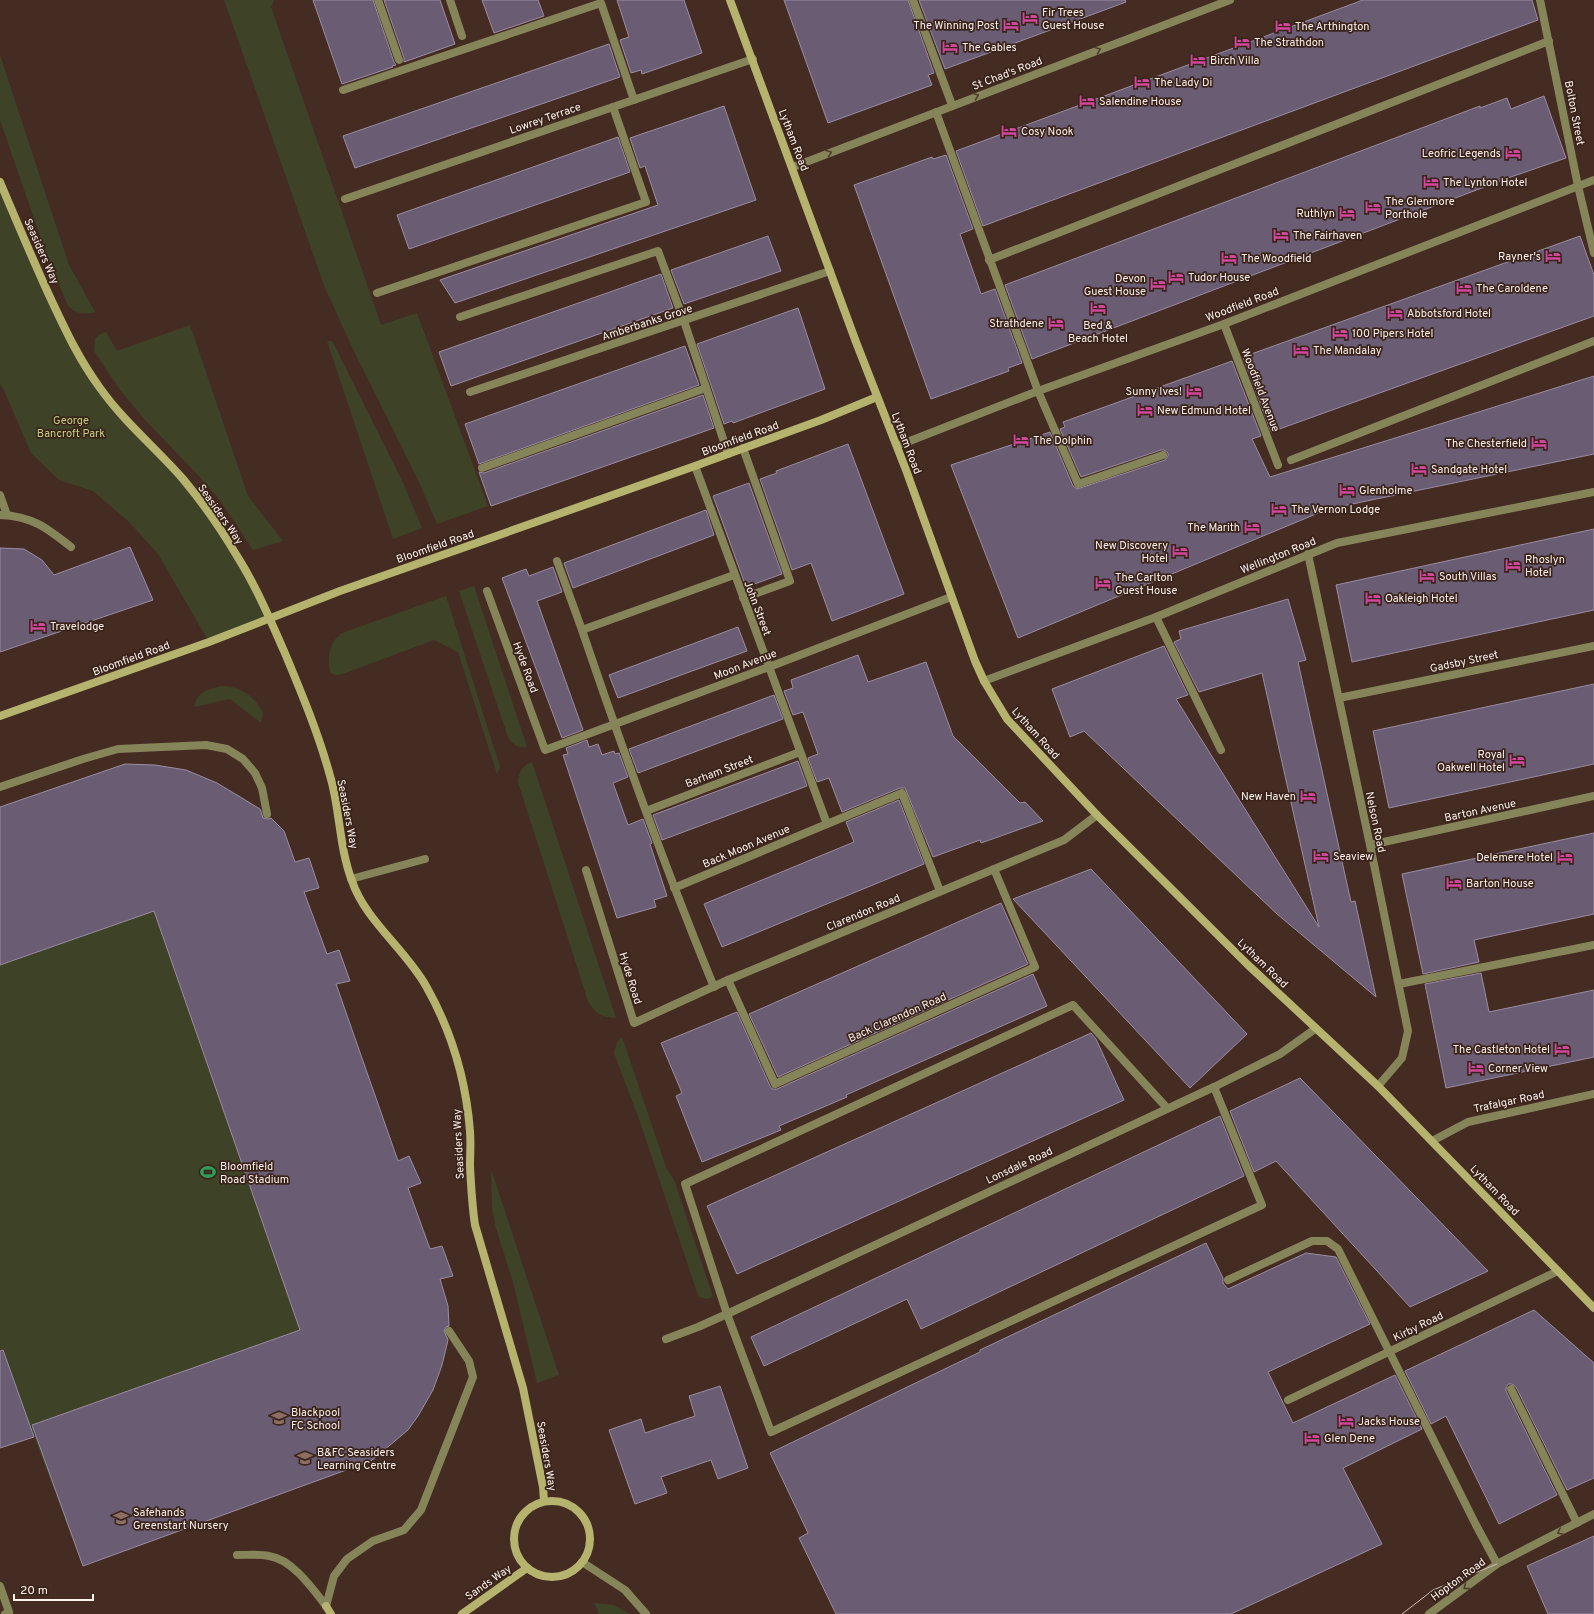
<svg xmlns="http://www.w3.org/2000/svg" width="1594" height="1614" viewBox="0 0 1594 1614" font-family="Overpass,sans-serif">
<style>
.green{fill:#3e4327}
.building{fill:#6a5c72;stroke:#9a8ca3}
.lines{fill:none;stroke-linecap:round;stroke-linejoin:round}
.lane{stroke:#86855a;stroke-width:8}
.street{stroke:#86855a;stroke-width:8}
.secondary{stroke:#b5b36e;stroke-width:8}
.tram{stroke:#cebeb8;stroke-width:1}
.oneway{stroke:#50402d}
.labels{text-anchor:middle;stroke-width:3.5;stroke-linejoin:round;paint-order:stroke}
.poi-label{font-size:11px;fill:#fdf1ec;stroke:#39231a;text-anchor:start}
.street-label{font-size:11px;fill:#fdf1ec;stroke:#39231a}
.park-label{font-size:11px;fill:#c2d082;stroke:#39231a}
</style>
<rect width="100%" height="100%" fill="#442c23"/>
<g class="green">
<path d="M224,0H274L271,7L381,325L417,313L488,506L437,524L418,480L353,349L325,288Z"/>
<path d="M0,55L69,265L95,312C84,315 77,314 68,306L46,253L0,120Z"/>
<path d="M0,182L37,267L100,389L211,516L270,618L209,642L158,554L129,522L93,491L59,480L31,453L4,390L0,384Z"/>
<path d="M190,325L248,496L283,541L253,550L219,499L197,474L145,420L120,390L94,351L95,339L99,335L106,332L117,351Z"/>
<path d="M327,341H332L403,483L422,528L393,539Z"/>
<path d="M474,586L527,747C517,748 513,745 508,737L459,591Z"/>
<path d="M446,596L500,767L497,774L458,652L434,640L343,674L335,675L330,672C327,657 329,642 342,633Z"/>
<path d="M221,686C240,686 255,696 263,713L261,723L230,699L194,707C198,691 207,690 221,686Z"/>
<path d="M532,762L616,1018C602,1017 595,1014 588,1001L518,782C519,771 522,766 532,762Z"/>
<path d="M125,764L211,781L239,795L263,811L284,831L295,862L309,858L319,888L304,893L327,954L339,950L350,981L337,985L398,1160L409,1156L421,1183L408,1188L430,1249L442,1246L453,1276L440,1279C442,1288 447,1297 448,1306C455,1349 434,1396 408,1430L83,1566L34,1437L0,1448V807Z"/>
<path d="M622,1037L667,1170L674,1180L713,1297L707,1299L699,1297L697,1292L639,1119L614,1053L617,1042Z"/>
<path d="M491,1169L559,1375L537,1383L514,1286L496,1228L492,1208Z"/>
<path d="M594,1603L614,1605L630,1614H599Z"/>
</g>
<g class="building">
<path d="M313,0H373L394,62L396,65L392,66L393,67L342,84Z"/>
<path d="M384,0H440L455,44L404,62V58Z"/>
<path d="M482,0H538L544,16L494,33Z"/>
<path d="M617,0H684L702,53L642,74L641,70L631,73L620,40L629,37Z"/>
<path d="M784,0H908L934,73L928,75L932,85L828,123Z"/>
<path d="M919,0H1125L1126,2L945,69Z"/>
<path d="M1363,0H1532L1538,20L983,226L956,151Z"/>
<path d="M609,44L620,77L355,168L343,136Z"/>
<path d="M1544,96L1566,158L1508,178L1032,359L1005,285L1480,106V108L1507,98L1511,109Z"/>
<path d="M724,106L756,200L455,303L440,280L658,205L645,166L640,168L630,138Z"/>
<path d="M618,137L630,172L409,249L397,215Z"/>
<path d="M946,155L973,229L960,234L981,294L995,289L1022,363L1008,368L1009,371L931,399L854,185L932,157L933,159Z"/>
<path d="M768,236L781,271L684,304L671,270Z"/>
<path d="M1580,236L1594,275V316L1271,432L1243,357Z"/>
<path d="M661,274L673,308L451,386L439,352Z"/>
<path d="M798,308L825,389L733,423L732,421L724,424L697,344Z"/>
<path d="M685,346L699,385L479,464L465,424Z"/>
<path d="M1232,361L1261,436L1252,439L1270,477L1594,376V454L1328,509L1018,638L951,465L1050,432L1073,486L1077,489L1165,460L1168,456V453L1164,450H1161L1081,477L1060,429L1065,427L1063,422Z"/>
<path d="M703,395L714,428L491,506L479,472L484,473Z"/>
<path d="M848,444L904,594L832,621L811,563L792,570L760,479L777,473L776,471Z"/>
<path d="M749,483L782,574L746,587L713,496Z"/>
<path d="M706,510L714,535L573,588L564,563Z"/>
<path d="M1594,529V610L1352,662L1336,585Z"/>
<path d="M130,547L153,600L0,652V548L24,549L42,560L54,575Z"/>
<path d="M553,567L562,592L537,601L583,730L562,738L502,578L526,569L529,576Z"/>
<path d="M1288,599L1306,660L1298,662L1351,902L1355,901L1376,997L1277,914L1084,731L1070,737L1052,689L1164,646L1188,695L1176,699L1319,927L1262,673L1199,692L1174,642L1181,639L1179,631Z"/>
<path d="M738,627L747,651L618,698L609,675Z"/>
<path d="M858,655L868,682L926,662L953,736L1020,803L1025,802L1043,821L981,843L980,840L933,857L905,788H900L842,812L829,778L817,782L808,758L818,754L803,712L793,715L784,691L793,688L791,680Z"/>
<path d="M1594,684V764L1389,808L1373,731Z"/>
<path d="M774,695L783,719L638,773L629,749Z"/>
<path d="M587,740L589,747L598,744L602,755L614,751L615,754L619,753L628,777L613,783L628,825L643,819L652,843L650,844L667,896L654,900L656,907L617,918L563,755L568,754L566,748Z"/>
<path d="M798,761L807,786L662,840L653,815Z"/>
<path d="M125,764L155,765L186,770L217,783L260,809L263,818L268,819L271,818L284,831L295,862L309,858L319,888L304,892L327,954L339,950L350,981L336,984L398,1161L409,1156L421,1183L408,1188L430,1249L442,1246L453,1276L440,1279L448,1306L449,1326L446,1327L444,1331L448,1340L442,1365L433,1390L418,1416L408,1430L371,1461L83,1566L32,1425L300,1330L154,911L0,965V807Z"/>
<path d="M899,800L924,864L722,947L704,904L854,842L846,822Z"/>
<path d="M1594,833V914L1474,940L1479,962L1423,974L1402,874Z"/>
<path d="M1091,869L1247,1034L1190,1088L1013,899Z"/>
<path d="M1001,903L1028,964L778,1077L749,1014Z"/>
<path d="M1481,973L1489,1012L1594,990V1057L1446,1088L1425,984Z"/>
<path d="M1033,974L1047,1006L846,1095L847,1097L779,1126L781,1130L702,1162L676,1096L682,1093L661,1043L737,1012L770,1086L772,1089H777Z"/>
<path d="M1091,1033L1096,1039L1124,1100L737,1274L707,1206Z"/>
<path d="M1300,1078L1488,1271L1410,1307L1276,1161L1254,1172L1230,1111Z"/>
<path d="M1220,1116L1244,1176L921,1329L907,1299L764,1366L751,1337Z"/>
<path d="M1206,1243L1223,1278V1283L1228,1289L1306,1253L1336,1257L1370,1324L1268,1372L1293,1423L1395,1375L1422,1429L1343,1468L1382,1544L1231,1614H836L799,1538L808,1533L770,1453L980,1352V1350Z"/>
<path d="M1534,1310L1594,1363V1478L1567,1490L1516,1387L1512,1384H1508L1506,1388V1391L1557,1495L1499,1524L1446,1416L1431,1424L1405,1371Z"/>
<path d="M3,1350L34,1437L0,1448V1351Z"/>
<path d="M720,1386L748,1468L718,1479L711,1460L661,1477L667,1493L635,1504L609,1430L641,1419L645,1433L695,1416L689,1396Z"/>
<path d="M1594,1536V1614H1548L1527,1566Z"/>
</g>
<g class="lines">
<g class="lane">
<path d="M378,0L399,60"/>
<path d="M913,0L952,105"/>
<path d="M343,90L601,3L634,100"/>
<path d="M936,112L1038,391L1078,484L1163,455"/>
<path d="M989,260L1549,41"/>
<path d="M377,293L646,202L613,107"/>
<path d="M460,317L658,251L684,321L728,454"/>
<path d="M1291,460L1594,341"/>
<path d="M482,468L706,388"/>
<path d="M0,495L7,515"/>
<path d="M0,515C32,516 47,528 71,547"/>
<path d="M557,561L582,630"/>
<path d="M743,598L790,581L743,448"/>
<path d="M1156,617L1221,750"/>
<path d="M0,787L83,759L118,749L206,745L227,749L243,759L255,773L262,788L267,814"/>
<path d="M827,824L902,793L940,891"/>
<path d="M351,879L425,859"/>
<path d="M728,980L775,1084L1035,967L994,869"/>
<path d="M1399,984L1594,945"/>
<path d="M714,987C666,870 623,751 582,630L734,575"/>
<path d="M1167,1108L1073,1005L685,1184L727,1314L771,1432L1262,1205L1214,1087"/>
<path d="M1228,1280L1312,1241H1327L1338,1249L1476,1525L1497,1564"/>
<path d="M666,1339L698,1327L727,1314"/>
<path d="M1511,1389L1577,1523"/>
<path d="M237,1555C248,1555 259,1554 269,1556C292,1559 313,1589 326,1606"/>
<path d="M0,1586L9,1612"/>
<path d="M326,1606L334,1576L347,1559L373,1541L404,1530L421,1510L473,1377L469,1361L449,1331"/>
</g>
<g class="street">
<path d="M450,0L462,36"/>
<path d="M1540,0L1578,186L1594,253"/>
<path d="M793,167L1230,0"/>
<path d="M345,199L753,59"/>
<path d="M1224,324L1278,465"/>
<path d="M470,392L830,271"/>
<path d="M897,446L1038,391L1224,324L1594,180"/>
<path d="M1308,554L1370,845L1408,1031L1402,1058L1378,1086"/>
<path d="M487,591L545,750L769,667L951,597"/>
<path d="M984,681L1156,617L1337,543L1594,492"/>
<path d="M1339,698L1594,646"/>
<path d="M646,811L800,752"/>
<path d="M1370,845L1594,796"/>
<path d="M586,870L634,1023L728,980L1064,840L1097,815"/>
<path d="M674,888L827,824L695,466"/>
<path d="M1432,1141L1468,1122L1594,1094"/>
<path d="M727,1314L1214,1087L1280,1054L1315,1029"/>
<path d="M1288,1400L1558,1271"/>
<path d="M582,1562L625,1590L646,1614"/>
<path d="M5,1614L9,1612"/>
<path d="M1429,1614L1497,1564L1594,1514"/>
</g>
<g class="secondary">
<path d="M730,0L856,342L906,470L975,661L984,681L1007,719L1097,815L1247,964L1378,1086L1594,1308"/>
<path d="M0,182C16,220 32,258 49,295C65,329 78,358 100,388C124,422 156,448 183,479C203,503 221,529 237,556C256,586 270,619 284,651C302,694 320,737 332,783C340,815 340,850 352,881C365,920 405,949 426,986C451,1030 466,1081 470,1131C471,1143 470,1155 470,1166C471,1186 472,1205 475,1225L523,1388L543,1487L544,1501"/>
<path d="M0,716L209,642L340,591L695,466L821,420L877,397"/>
<circle cx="552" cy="1539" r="38"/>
<path d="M326,1606L331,1614"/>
<path d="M462,1614L527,1568"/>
</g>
<path class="tram" d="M1402,1614L1433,1590L1497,1564"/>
</g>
<defs><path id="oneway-chevron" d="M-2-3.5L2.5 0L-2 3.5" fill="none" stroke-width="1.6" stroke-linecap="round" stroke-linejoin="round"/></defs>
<g class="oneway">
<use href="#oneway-chevron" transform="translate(1098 50) rotate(-21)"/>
<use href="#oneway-chevron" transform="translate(976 96) rotate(-21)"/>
<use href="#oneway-chevron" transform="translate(829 153) rotate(-21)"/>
<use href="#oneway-chevron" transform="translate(1560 1532) rotate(153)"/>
<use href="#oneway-chevron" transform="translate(1466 1587) rotate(144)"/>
</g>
<defs>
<symbol id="hotel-bare" viewBox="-9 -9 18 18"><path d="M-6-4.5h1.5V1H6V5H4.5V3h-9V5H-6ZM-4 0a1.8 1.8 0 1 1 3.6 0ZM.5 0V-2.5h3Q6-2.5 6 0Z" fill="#d1479c" stroke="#39231a" stroke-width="2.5" paint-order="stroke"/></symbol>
<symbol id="stadium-bare" viewBox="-9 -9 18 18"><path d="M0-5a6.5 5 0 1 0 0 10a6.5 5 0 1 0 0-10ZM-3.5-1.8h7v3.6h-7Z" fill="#2e9e5b" stroke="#39231a" stroke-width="2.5" paint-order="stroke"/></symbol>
<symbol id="school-bare" viewBox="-9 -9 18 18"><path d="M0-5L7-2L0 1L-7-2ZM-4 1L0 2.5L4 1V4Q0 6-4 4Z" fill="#8d6e63" stroke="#39231a" stroke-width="2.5" paint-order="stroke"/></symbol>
<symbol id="university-bare" viewBox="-9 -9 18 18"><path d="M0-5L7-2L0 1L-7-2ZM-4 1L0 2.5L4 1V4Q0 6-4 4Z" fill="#8d6e63" stroke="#39231a" stroke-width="2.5" paint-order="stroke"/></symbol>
</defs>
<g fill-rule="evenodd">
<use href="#hotel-bare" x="1019" y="7" width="22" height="22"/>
<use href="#hotel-bare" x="1000" y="14" width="22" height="22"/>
<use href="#hotel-bare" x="1272" y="15" width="22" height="22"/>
<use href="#hotel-bare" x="1231" y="31" width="22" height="22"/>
<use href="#hotel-bare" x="939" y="36" width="22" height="22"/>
<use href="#hotel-bare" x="1187" y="49" width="22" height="22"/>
<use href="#hotel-bare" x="1131" y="71" width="22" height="22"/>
<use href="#hotel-bare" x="1076" y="90" width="22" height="22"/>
<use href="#hotel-bare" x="998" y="120" width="22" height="22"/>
<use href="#hotel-bare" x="1502" y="142" width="22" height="22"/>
<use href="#hotel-bare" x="1420" y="171" width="22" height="22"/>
<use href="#hotel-bare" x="1362" y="196" width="22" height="22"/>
<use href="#hotel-bare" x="1336" y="202" width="22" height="22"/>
<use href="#hotel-bare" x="1270" y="224" width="22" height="22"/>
<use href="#hotel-bare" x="1542" y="245" width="22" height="22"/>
<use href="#hotel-bare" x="1218" y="247" width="22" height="22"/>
<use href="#hotel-bare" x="1165" y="266" width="22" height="22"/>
<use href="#hotel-bare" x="1147" y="273" width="22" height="22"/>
<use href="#hotel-bare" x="1453" y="277" width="22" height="22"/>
<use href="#hotel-bare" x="1087" y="297" width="22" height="22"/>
<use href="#hotel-bare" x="1384" y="302" width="22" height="22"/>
<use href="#hotel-bare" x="1045" y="312" width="22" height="22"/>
<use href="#hotel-bare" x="1329" y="322" width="22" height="22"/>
<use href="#hotel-bare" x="1290" y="339" width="22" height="22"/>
<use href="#hotel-bare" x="1183" y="380" width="22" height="22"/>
<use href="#hotel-bare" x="1134" y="399" width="22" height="22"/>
<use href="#hotel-bare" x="1010" y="429" width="22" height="22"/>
<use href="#hotel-bare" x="1528" y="432" width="22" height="22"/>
<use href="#hotel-bare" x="1408" y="458" width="22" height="22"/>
<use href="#hotel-bare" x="1336" y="479" width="22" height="22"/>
<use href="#hotel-bare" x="1268" y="498" width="22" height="22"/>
<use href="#hotel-bare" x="1241" y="516" width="22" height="22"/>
<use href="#hotel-bare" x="1169" y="540" width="22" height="22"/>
<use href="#hotel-bare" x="1502" y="554" width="22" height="22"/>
<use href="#hotel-bare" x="1416" y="565" width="22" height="22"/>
<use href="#hotel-bare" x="1092" y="572" width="22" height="22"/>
<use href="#hotel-bare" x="1362" y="587" width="22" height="22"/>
<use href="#hotel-bare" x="27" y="615" width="22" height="22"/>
<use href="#hotel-bare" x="1506" y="749" width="22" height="22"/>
<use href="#hotel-bare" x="1297" y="785" width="22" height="22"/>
<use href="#hotel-bare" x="1310" y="845" width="22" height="22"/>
<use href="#hotel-bare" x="1554" y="846" width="22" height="22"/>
<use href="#hotel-bare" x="1443" y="872" width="22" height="22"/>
<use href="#hotel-bare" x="1551" y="1038" width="22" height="22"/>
<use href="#hotel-bare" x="1465" y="1057" width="22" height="22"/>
<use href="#stadium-bare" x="197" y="1161" width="22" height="22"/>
<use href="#school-bare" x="268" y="1407" width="22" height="22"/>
<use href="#hotel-bare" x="1335" y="1410" width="22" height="22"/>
<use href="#hotel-bare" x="1301" y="1427" width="22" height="22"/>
<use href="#university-bare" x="294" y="1447" width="22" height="22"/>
<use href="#school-bare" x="110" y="1507" width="22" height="22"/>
</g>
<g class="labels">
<g class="poi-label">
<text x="1042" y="16">Fir Trees<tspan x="1042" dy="13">Guest House</tspan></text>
<text x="999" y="29" text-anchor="end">The Winning Post</text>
<text x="1295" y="30">The Arthington</text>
<text x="1254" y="46">The Strathdon</text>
<text x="962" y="51">The Gables</text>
<text x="1210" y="64">Birch Villa</text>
<text x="1154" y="86">The Lady Di</text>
<text x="1099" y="105">Salendine House</text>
<text x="1021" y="135">Cosy Nook</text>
<text x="1501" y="157" text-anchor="end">Leofric Legends</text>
<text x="1443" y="186">The Lynton Hotel</text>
<text x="1385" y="205">The Glenmore<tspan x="1385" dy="13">Porthole</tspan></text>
<text x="1335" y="217" text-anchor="end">Ruthlyn</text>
<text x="1293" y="239">The Fairhaven</text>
<text x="1541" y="260" text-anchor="end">Rayner's</text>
<text x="1241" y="262">The Woodfield</text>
<text x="1188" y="281">Tudor House</text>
<text x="1146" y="282" text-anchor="end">Devon<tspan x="1146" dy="13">Guest House</tspan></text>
<text x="1476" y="292">The Caroldene</text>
<text x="1407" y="317">Abbotsford Hotel</text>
<text x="1044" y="327" text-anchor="end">Strathdene</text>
<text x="1098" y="329" text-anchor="middle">Bed &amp;<tspan x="1098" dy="13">Beach Hotel</tspan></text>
<text x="1352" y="337">100 Pipers Hotel</text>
<text x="1313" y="354">The Mandalay</text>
<text x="1182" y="395" text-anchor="end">Sunny Ives!</text>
<text x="1157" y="414">New Edmund Hotel</text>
<text x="1033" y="444">The Dolphin</text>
<text x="1527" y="447" text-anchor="end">The Chesterfield</text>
<text x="1431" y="473">Sandgate Hotel</text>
<text x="1359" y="494">Glenholme</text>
<text x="1291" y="513">The Vernon Lodge</text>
<text x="1240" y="531" text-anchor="end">The Marith</text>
<text x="1168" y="549" text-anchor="end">New Discovery<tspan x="1168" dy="13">Hotel</tspan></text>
<text x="1525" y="563">Rhoslyn<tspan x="1525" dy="13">Hotel</tspan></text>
<text x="1439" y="580">South Villas</text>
<text x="1115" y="581">The Carlton<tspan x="1115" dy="13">Guest House</tspan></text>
<text x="1385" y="602">Oakleigh Hotel</text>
<text x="50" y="630">Travelodge</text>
<text x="1505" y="758" text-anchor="end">Royal<tspan x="1505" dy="13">Oakwell Hotel</tspan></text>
<text x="1296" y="800" text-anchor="end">New Haven</text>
<text x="1333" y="860">Seaview</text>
<text x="1553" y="861" text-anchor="end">Delemere Hotel</text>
<text x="1466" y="887">Barton House</text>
<text x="1550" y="1053" text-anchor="end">The Castleton Hotel</text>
<text x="1488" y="1072">Corner View</text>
<text x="220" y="1170">Bloomfield<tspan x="220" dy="13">Road Stadium</tspan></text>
<text x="291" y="1416">Blackpool<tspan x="291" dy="13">FC School</tspan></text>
<text x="1358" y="1425">Jacks House</text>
<text x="1324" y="1442">Glen Dene</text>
<text x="317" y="1456">B&amp;FC Seasiders<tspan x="317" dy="13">Learning Centre</tspan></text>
<text x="133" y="1516">Safehands<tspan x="133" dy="13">Greenstart Nursery</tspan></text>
</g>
<g class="street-label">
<text transform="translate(1007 73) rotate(-21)" y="4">St Chad's Road</text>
<text transform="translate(1575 113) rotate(79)" y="4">Bolton Street</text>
<text transform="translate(545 118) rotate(-19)" y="4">Lowrey Terrace</text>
<text transform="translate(794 140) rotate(69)" y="4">Lytham Road</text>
<text transform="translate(42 251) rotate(66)" y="4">Seasiders Way</text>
<text transform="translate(1242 304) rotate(-21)" y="4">Woodfield Road</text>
<text transform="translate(647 322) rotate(-18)" y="4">Amberbanks Grove</text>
<text transform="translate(1261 390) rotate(69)" y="4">Woodfield Avenue</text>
<text transform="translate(740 438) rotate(-20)" y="4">Bloomfield Road</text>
<text transform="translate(907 443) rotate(69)" y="4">Lytham Road</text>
<text transform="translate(221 514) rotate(55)" y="4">Seasiders Way</text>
<text transform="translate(435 546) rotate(-19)" y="4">Bloomfield Road</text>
<text transform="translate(1278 555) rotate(-22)" y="4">Wellington Road</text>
<text transform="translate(758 608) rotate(69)" y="4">John Street</text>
<text transform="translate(131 658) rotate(-20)" y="4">Bloomfield Road</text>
<text transform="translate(1464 661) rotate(-12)" y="4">Gadsby Street</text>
<text transform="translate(745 664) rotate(-21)" y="4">Moon Avenue</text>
<text transform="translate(526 667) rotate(70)" y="4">Hyde Road</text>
<text transform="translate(1036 733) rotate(48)" y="4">Lytham Road</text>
<text transform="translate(719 771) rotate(-21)" y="4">Barham Street</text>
<text transform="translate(1480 810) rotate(-12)" y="4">Barton Avenue</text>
<text transform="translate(348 814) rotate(79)" y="4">Seasiders Way</text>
<text transform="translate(1376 822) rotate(78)" y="4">Nelson Road</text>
<text transform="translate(746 846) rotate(-23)" y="4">Back Moon Avenue</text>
<text transform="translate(863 912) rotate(-23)" y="4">Clarendon Road</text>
<text transform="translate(1263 963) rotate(44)" y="4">Lytham Road</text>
<text transform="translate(631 978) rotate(73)" y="4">Hyde Road</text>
<text transform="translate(897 1017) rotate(-24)" y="4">Back Clarendon Road</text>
<text transform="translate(1509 1101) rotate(-12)" y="4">Trafalgar Road</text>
<text transform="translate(458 1144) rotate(-93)" y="4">Seasiders Way</text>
<text transform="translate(1019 1165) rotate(-25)" y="4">Lonsdale Road</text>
<text transform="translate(1495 1190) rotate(46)" y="4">Lytham Road</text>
<text transform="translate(1418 1326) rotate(-26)" y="4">Kirby Road</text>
<text transform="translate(547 1456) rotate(80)" y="4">Seasiders Way</text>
<text transform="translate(1458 1579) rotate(-36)" y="4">Hopton Road</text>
<text transform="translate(488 1582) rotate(-35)" y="4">Sands Way</text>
</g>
<g class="park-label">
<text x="71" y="424">George<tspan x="71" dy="13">Bancroft Park</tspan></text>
</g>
</g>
<path d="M14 1594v6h79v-6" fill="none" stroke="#fdf1ec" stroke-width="2"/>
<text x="20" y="1594" font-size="12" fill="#fdf1ec" stroke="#39231a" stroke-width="3" paint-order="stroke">20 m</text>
</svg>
